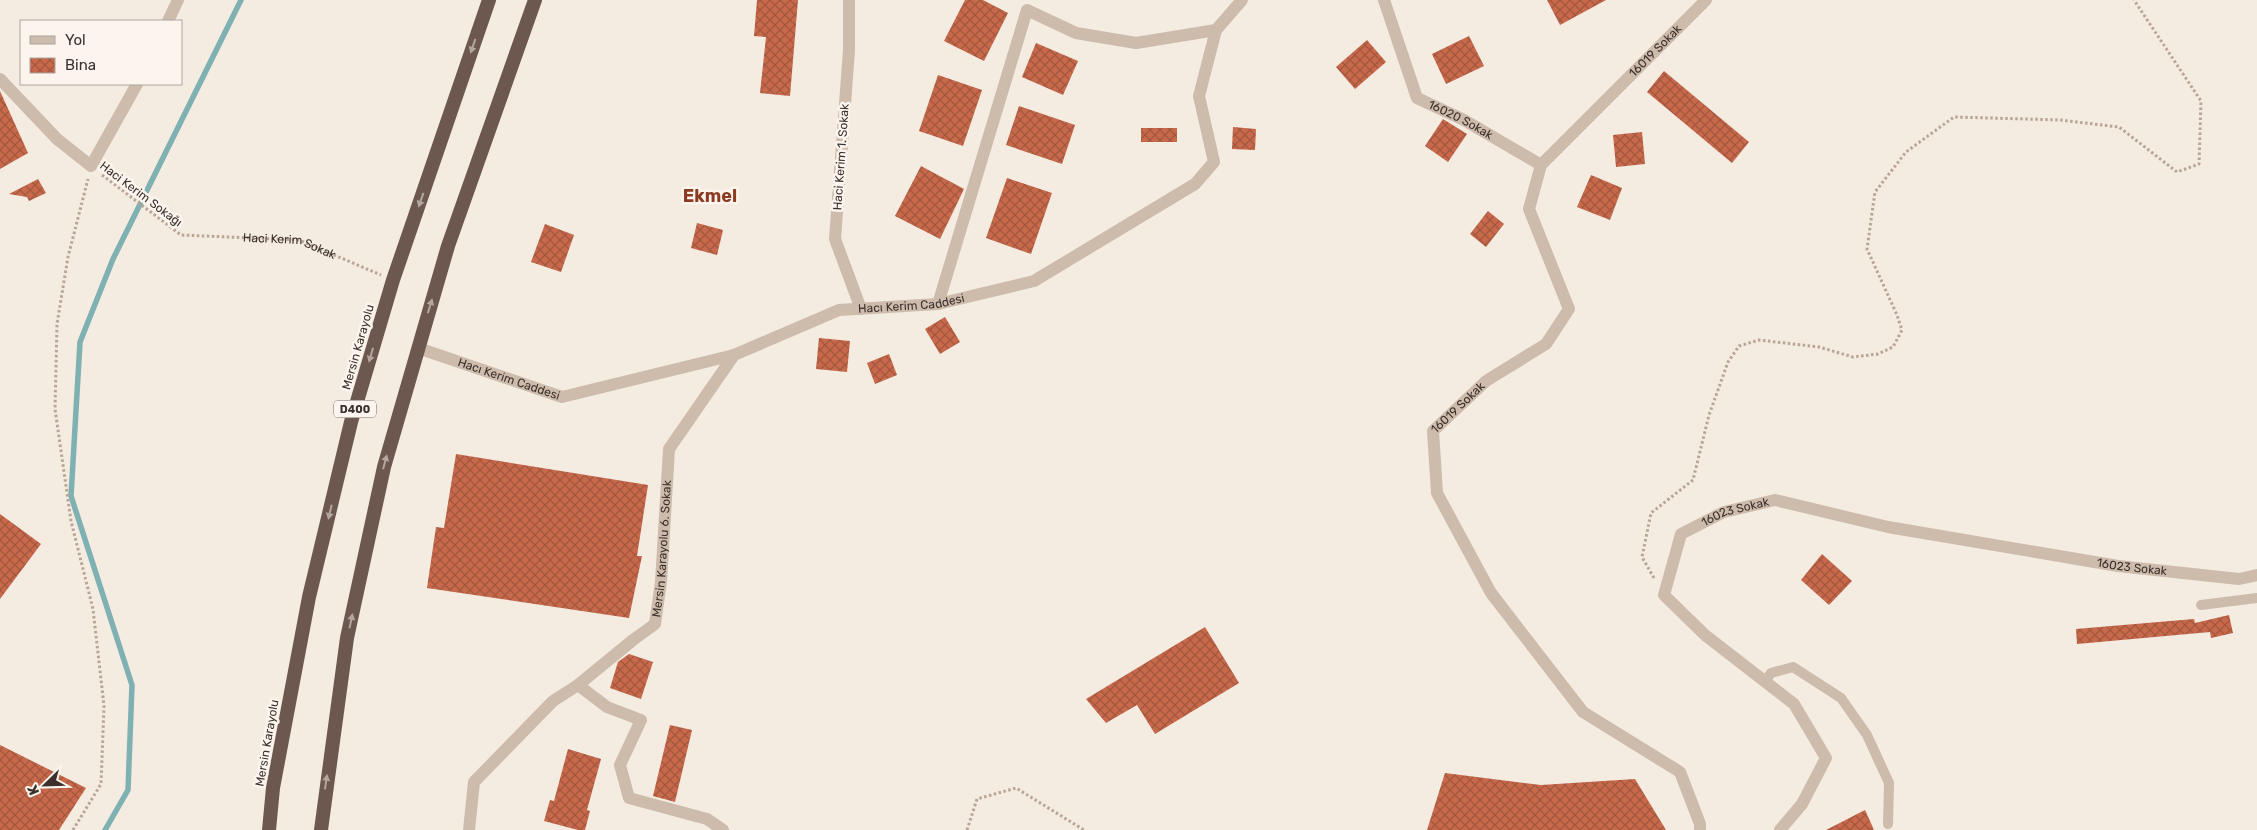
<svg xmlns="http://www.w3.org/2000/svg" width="2257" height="830" viewBox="0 0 2257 830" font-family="Rubik,sans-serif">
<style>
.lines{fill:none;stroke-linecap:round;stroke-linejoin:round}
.stream{stroke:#7fb0b2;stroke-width:5.5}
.building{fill:url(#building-cross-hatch)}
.path{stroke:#b9a596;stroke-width:3;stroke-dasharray:2.5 2.5;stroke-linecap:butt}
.service{stroke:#cdbbac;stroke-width:10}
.minor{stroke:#cdbbac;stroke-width:12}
.tertiary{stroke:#cdbbac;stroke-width:12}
.trunk{stroke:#6c584f;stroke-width:14}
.oneway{fill:#b4a69e}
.labels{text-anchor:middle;stroke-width:5;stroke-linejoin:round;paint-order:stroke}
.shield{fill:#fbf5ee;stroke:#756b66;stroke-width:1}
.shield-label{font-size:11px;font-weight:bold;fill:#3b302b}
.street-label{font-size:12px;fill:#3b302b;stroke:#fbf5ee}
.district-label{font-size:18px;font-weight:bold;fill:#8c3b22;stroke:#fbf5ee}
</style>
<defs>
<pattern id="building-cross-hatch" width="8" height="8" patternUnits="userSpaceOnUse" patternTransform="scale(1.25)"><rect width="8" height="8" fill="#c8694b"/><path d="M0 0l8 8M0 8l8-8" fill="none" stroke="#a4573f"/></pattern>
</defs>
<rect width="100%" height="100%" fill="#f4ebe1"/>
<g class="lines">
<path class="stream" d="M105,830L128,790L132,685L71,496L80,342L113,259L241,0"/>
</g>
<g class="building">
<path d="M757,0H798L790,96L760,93L766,37L754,36Z"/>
<path d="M965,0H983L1008,13L984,61L944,41Z"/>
<path d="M1547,0H1606L1560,25Z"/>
<path d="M1469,36L1484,66L1446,84L1432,54Z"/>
<path d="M1367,40L1386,62L1355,89L1336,67Z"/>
<path d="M1036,43L1078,61L1063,95L1022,77Z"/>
<path d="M1664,71L1749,142L1732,163L1647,92Z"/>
<path d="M938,75L982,90L963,146L919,131Z"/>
<path d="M0,91L28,153L0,169Z"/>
<path d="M1019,106L1075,125L1062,164L1006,145Z"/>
<path d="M1443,119L1467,134L1448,162L1425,146Z"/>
<path d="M1233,127L1256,129L1255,150L1232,149Z"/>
<rect x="1141" y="128" width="36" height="14"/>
<path d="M1642,132L1645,164L1616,167L1613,135Z"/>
<path d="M921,166L964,189L940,239L895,216Z"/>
<path d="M1591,175L1622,188L1610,220L1577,207Z"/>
<path d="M1007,178L1052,193L1031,254L986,238Z"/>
<path d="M38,179L46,193L29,201L27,197L9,194Z"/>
<path d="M1488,211L1504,224L1486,247L1470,234Z"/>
<path d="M697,223L723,230L717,255L691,248Z"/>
<path d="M545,224L574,235L561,272L531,262Z"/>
<path d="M945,317L960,342L940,354L925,329Z"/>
<path d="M819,338L850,341L847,372L816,369Z"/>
<path d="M889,354L897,375L875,384L867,363Z"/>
<path d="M456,454L648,485L637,556H642L629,618L427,588L436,527L444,528Z"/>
<path d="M0,514L41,544L0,599Z"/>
<path d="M1822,554L1852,581L1829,605L1801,580Z"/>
<path d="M2229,615L2233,633L2211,638L2210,632L2077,644L2076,629L2194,619L2195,623Z"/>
<path d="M1205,627L1239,683L1155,734L1137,705L1106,723L1086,699Z"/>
<path d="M629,654L653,662L641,699L610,688L618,662Z"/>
<path d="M670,725L692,730L675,802L653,796Z"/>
<path d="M0,745L86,788L59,830H0Z"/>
<path d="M568,749L601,759L587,810L590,811L585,830H578L544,821L550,800L554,801Z"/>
<path d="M1445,773L1541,785L1635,779L1666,830H1427Z"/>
<path d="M1865,810L1874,830H1826Z"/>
</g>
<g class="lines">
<g class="path">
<path id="s1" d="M102,175L181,235L299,240L381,275"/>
<path d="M1654,578L1642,557L1651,513L1693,480L1709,415L1728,362L1739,346L1759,340L1819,347L1853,357L1878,354L1893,347L1902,330L1897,315L1867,249L1875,192L1906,152L1954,117L2060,120L2119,127L2177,172L2199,164L2201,101L2134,0"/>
<path d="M73,830L101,784L104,706L93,609L71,521L55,409L57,324L68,257L88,179"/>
<path d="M967,830L977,799L1016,788L1084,830"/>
</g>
<g class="service">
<path d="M2201,605L2257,598"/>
<path d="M1765,682L1771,673L1793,667L1841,698L1867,735L1889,783L1888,824"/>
</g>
<g class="minor">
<path d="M849,0V50L835,239L861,309"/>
<path id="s2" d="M1384,0L1417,98L1464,120L1541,165"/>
<path d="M168,21L178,0"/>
<path d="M0,79L57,139L91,166L137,84"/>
<path d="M938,304L1027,10L1076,33L1136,43L1216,30"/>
<path d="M578,685L607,707L641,720L620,765L629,798L707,819L723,830"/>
<path id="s3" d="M469,830L474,782L553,701L578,685L633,640L655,624L661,582L669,449L734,355"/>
<path id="s4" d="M1700,830V824L1680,772L1583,712L1491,593L1437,493L1433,431L1486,381L1546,344L1569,309L1529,209L1541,165L1706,0"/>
<path id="s5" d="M1780,830L1802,804L1826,758L1794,704L1705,635L1664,595L1681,534L1724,512L1775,500L1888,527L2118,566L2239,579L2257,575"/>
</g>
<path class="tertiary" id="s6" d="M418,348L562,397L734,355L839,310L938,304L1034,281L1195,184L1214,162L1199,96L1216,30L1242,0"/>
<g class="trunk">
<path d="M269,830L273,788L309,597L351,422L393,280L489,0"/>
<path d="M321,830L347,638L384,467L448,246L535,0"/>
</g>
</g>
<defs><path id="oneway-solid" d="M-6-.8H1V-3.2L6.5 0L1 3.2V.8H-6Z" transform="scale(1.25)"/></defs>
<g class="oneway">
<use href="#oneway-solid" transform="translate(473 46) rotate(109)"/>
<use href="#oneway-solid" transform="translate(421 200) rotate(109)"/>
<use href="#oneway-solid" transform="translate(430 306) rotate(-73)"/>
<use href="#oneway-solid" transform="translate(371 355) rotate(106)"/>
<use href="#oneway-solid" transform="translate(385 462) rotate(-75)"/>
<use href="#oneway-solid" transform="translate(330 512) rotate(103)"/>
<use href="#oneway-solid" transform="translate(351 621) rotate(-78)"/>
<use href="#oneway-solid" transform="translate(326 782) rotate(-82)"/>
</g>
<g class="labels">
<rect class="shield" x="334" y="400.5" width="42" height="17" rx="4"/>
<g class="shield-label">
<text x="355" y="413">D400</text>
</g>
<g class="street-label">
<text dy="4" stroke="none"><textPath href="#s4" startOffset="1002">16019 Sokak</textPath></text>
<text dy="4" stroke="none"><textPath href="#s2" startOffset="152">16020 Sokak</textPath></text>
<text transform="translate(841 157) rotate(-86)" y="4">Haci Kerim 1. Sokak</text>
<text transform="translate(141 194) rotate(37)" y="4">Haci Kerim Sokağı</text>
<text dy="4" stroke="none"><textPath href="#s1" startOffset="209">Haci Kerim Sokak</textPath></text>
<text dy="4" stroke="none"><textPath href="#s6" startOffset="516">Hacı Kerim Caddesi</textPath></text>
<text transform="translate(358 347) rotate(-74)" y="4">Mersin Karayolu</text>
<text dy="4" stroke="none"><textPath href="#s6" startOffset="96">Hacı Kerim Caddesi</textPath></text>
<text dy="4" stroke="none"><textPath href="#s4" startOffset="536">16019 Sokak</textPath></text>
<text dy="4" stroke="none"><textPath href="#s5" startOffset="441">16023 Sokak</textPath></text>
<text dy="4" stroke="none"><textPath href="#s3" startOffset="365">Mersin Karayolu 6. Sokak</textPath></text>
<text dy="4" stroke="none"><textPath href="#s5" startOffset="846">16023 Sokak</textPath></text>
<text transform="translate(267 743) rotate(-80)" y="4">Mersin Karayolu</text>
</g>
<g class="district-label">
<text x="710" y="202">Ekmel</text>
</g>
</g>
<rect x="20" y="20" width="162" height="65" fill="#fbf5ee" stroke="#aea6a0"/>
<rect x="30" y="36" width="25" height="8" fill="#cdbbac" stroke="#aea6a0"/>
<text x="65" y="45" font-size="15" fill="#3b302b">Yol</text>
<rect x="30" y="58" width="25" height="15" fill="url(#building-cross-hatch)" stroke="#aea6a0"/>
<text x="65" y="70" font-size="15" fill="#3b302b">Bina</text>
<g transform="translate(45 785) rotate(247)" stroke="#fbf5ee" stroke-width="4" paint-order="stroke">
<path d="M0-4L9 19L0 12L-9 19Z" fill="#3b302b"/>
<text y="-8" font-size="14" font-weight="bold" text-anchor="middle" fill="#3b302b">K</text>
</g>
</svg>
